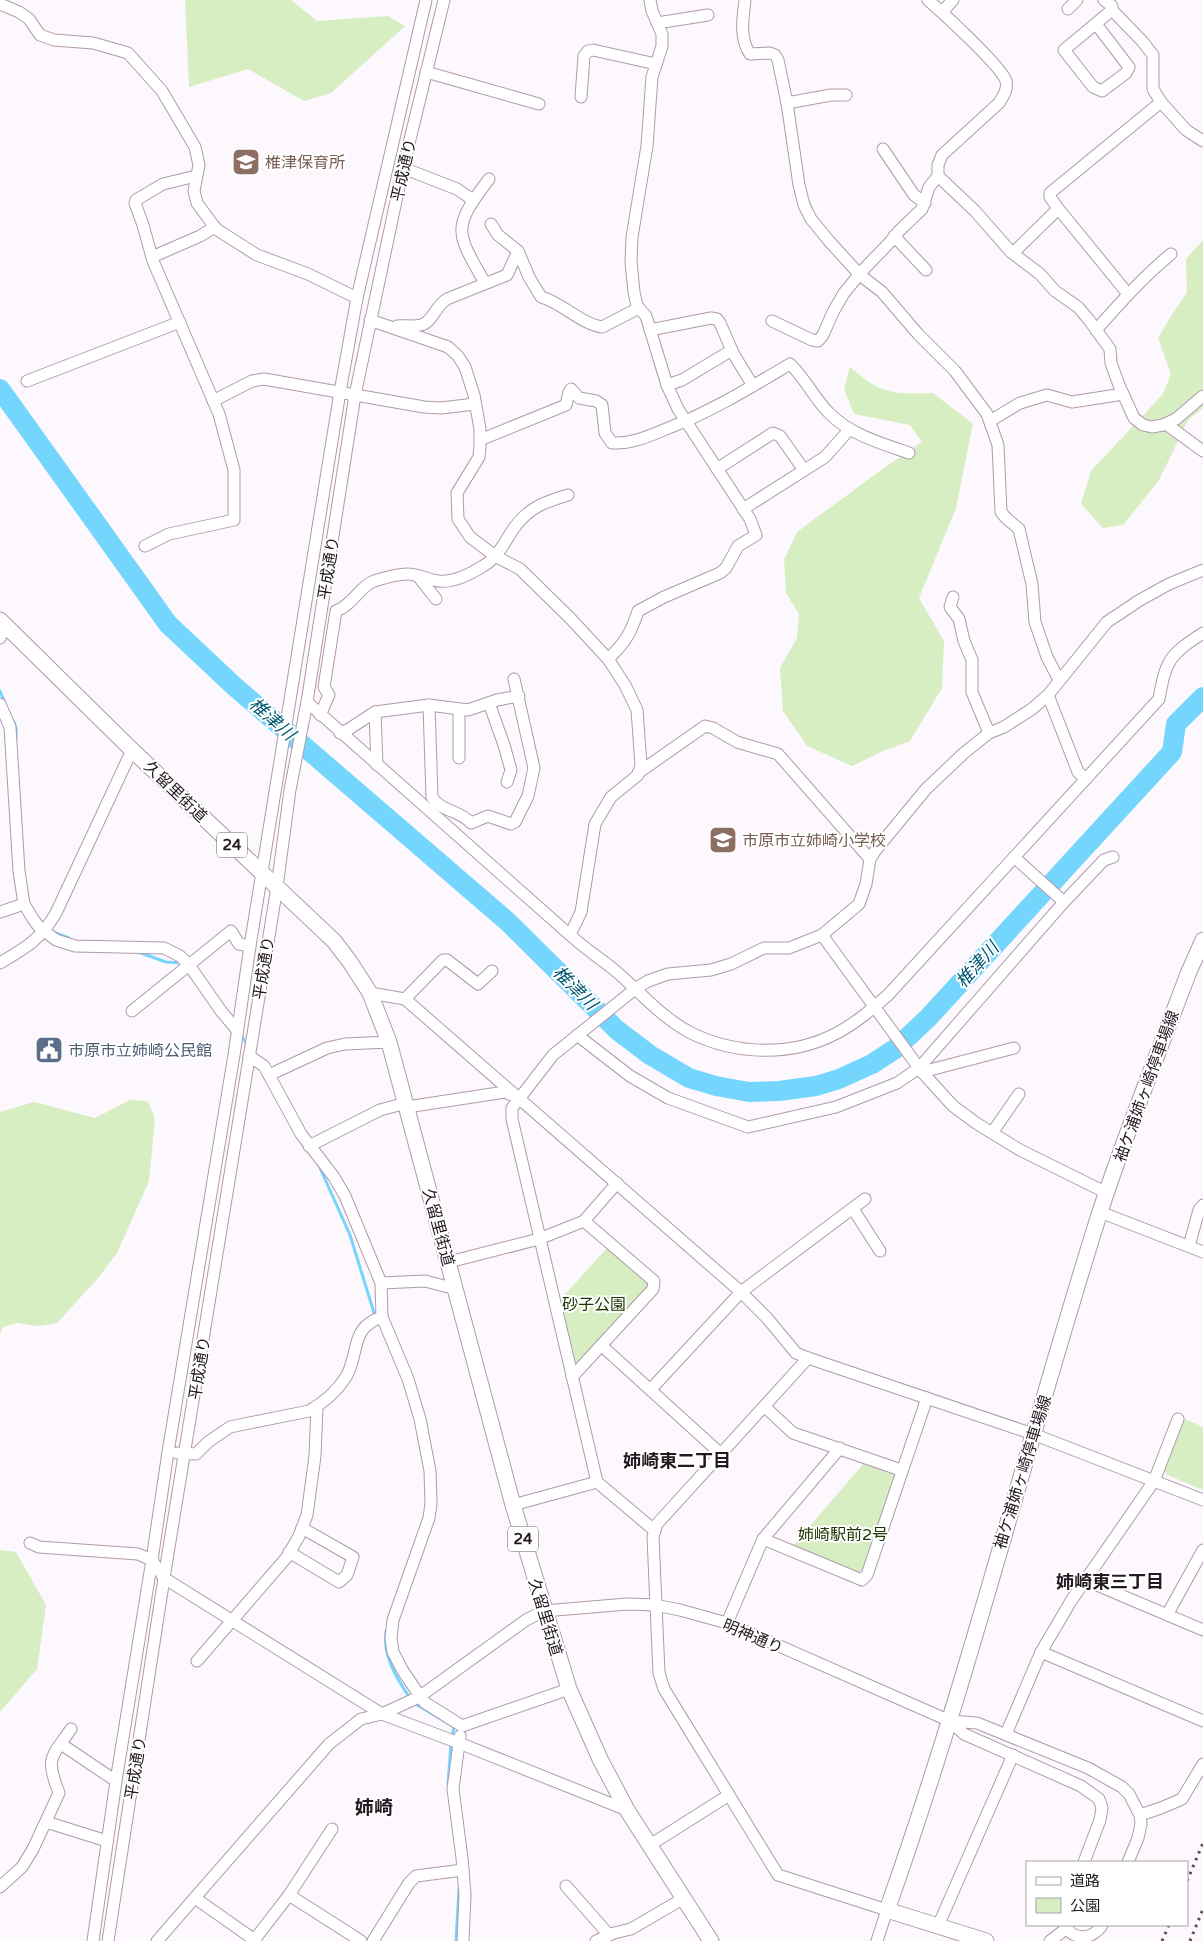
<svg xmlns="http://www.w3.org/2000/svg" width="1203" height="1941" viewBox="0 0 1203 1941" font-family="'Varela Round','Noto Sans JP',sans-serif">
<style>
.green{fill:#d6eec1}
.lines{fill:none;stroke-linecap:round;stroke-linejoin:round}
.stream{stroke:#74d6fd;stroke-width:3}
.river{stroke:#74d6fd;stroke-width:20}
.minor-casing{stroke:#b099ae;stroke-width:13}
.major-casing{stroke:#b099ae;stroke-width:17}
.minor{stroke:#fff;stroke-width:11}
.major{stroke:#fff;stroke-width:15}
.rail{stroke:#564e55;stroke-width:3;stroke-dasharray:2.5 5;stroke-linecap:butt}
.labels{text-anchor:middle;stroke-width:4;stroke-linejoin:round;paint-order:stroke}
.shield{fill:#fff;stroke:#645e64;stroke-width:1}
.shield-label{font-size:15px;font-weight:bold;fill:#221921}
.education-label{font-size:16px;fill:#785e54;stroke:#fff;text-anchor:start}
.street-label{font-size:16px;fill:#221921;stroke:#fff}
.service-label{font-size:16px;fill:#4e5e75;stroke:#fff;text-anchor:start}
.park-label{font-size:16px;fill:#203600;stroke:#fff}
.water-label{font-size:18px;font-style:italic;fill:#005770;stroke:#fff}
.neighbourhood-label{font-size:18px;font-weight:bold;fill:#221921;stroke:#fff}
.quarter-label{font-size:19px;font-weight:bold;fill:#221921;stroke:#fff}
</style>
<rect width="100%" height="100%" fill="#fdf8fd"/>
<g class="green">
<path d="M185,0H291L317,21L388,16L405,26L331,93L304,101L248,69L189,87Z"/>
<path d="M1203,240V408L1188,420L1159,480L1123,525L1103,528L1081,504L1091,471L1163,394L1171,374L1158,338L1171,316L1187,293L1186,259Z"/>
<path d="M850,367C882,395 892,394 933,393L973,424L956,508L919,598L944,641L942,688L910,741L883,751L852,766L807,746L783,711L780,668L797,638L799,614L786,593L784,560L797,532L884,468L922,442L910,425L854,414L844,389Z"/>
<path d="M130,1100L148,1101L155,1119L149,1181L117,1253L98,1278L57,1323L38,1326L17,1323L3,1327L0,1334V1112L34,1102L95,1118Z"/>
<path d="M607,1248L647,1282L648,1288L579,1363L574,1362L560,1300Z"/>
<path d="M1183,1418L1203,1427V1490L1167,1475L1164,1470Z"/>
<path d="M864,1463L892,1472L894,1476L863,1570L858,1572L793,1546Z"/>
<path d="M0,1550L16,1552L46,1605L37,1669L0,1712Z"/>
</g>
<g class="lines">
<g class="stream">
<path d="M0,691L5,703"/>
<path d="M14,722L16,728V740"/>
<path d="M53,932L69,938"/>
<path d="M138,952L166,962L182,963"/>
<path d="M241,1035L248,1046"/>
<path d="M320,1168L350,1235L375,1316"/>
<path d="M386,1631C382,1655 397,1679 410,1698"/>
<path d="M414,1703L454,1727L452,1736"/>
<path d="M448,1784L451,1743"/>
<path d="M456,1941L459,1889"/>
</g>
<path class="river" d="M0,389L168,624L234,686L508,922L617,1030L650,1055L689,1078L716,1086L749,1092L779,1091L816,1086L839,1079L872,1064L895,1049L928,1018L1172,752L1176,724L1203,697"/>
<defs>
<g id="minor">
<path d="M745,0C743,18 739,38 750,54L770,53L775,55L778,60L787,103L799,185L804,205L811,219L829,241L860,275L882,292L918,334L955,371L987,414L998,445L1001,512L1006,518L1019,529L1032,584L1035,622L1047,657L1059,680"/>
<path d="M928,0C943,13 1002,67 1006,81C1008,90 1003,96 999,103L942,155L938,165V176L975,211L1011,252L1040,274L1055,291L1078,307L1089,320L1110,349L1111,363L1119,385L1134,418L1143,425L1152,427L1163,425L1176,419L1203,396"/>
<path d="M0,4L19,12L29,19L40,35L54,40L93,43L128,53L162,91L195,147L199,165L194,191L197,203L216,229L257,255L308,274L357,298"/>
<path d="M1068,9L1077,0"/>
<path d="M1112,10L1142,41L1153,55V89L1161,102L1186,130L1203,141"/>
<path d="M942,12L953,0"/>
<path d="M657,23L708,15"/>
<path d="M1096,24L1129,67L1126,73L1102,91L1093,87L1064,50L1112,10V6L1104,0"/>
<path d="M426,72L539,104"/>
<path d="M581,97L584,56L588,51L593,50L656,64"/>
<path d="M787,103L831,95H846"/>
<path d="M883,149L914,195L925,203"/>
<path d="M403,168L457,189L473,200"/>
<path d="M491,224L498,235L518,251L529,277L541,297C563,303 579,323 602,327L639,308"/>
<path d="M894,236L926,270"/>
<path d="M1013,253L1058,209"/>
<path d="M152,257L200,236L215,227"/>
<path d="M485,283C455,231 452,228 489,179"/>
<path d="M1128,294L1057,207L1050,197V193L1161,102"/>
<path d="M370,320L448,347L458,356L465,367L474,395L480,429V447L479,457L457,493L458,519L470,537L495,556L520,569L570,618L608,659L625,685L637,710L641,765L638,775L611,797L595,824L581,912L570,935"/>
<path d="M772,321L812,340L818,341L823,335L833,312L844,293L864,269L891,241L899,231L922,209L929,187L938,176"/>
<path d="M397,326C405,325 413,327 421,325C433,322 435,306 447,299L507,275L518,251"/>
<path d="M650,330L711,318L717,319L720,323L733,353L753,386"/>
<path d="M1096,330C1120,303 1143,277 1171,254"/>
<path d="M27,381L180,322"/>
<path d="M667,385L682,380L732,350"/>
<path d="M213,401L252,381L264,379L424,407L441,408L475,404"/>
<path d="M990,421L1020,403L1047,395L1072,402L1123,394"/>
<path d="M1166,424L1203,451"/>
<path d="M480,440L566,405L569,392L571,389L579,398L596,401L602,405L605,433L612,443C634,444 651,435 671,427C712,411 751,387 790,364C805,378 814,398 829,413C851,435 880,443 909,453"/>
<path d="M717,469L773,433L780,436L804,470"/>
<path d="M743,509L825,457L849,430"/>
<path d="M145,546L169,534L234,520V470L219,414L153,261L143,225L135,203L136,200L163,184L196,176"/>
<path d="M418,576L436,599"/>
<path d="M953,597L950,607L959,619L964,641L972,660V692L989,733"/>
<path d="M0,638L6,626"/>
<path d="M608,659C625,643 631,633 638,611L664,597L720,573L726,568L738,546L756,535L750,519L678,409L667,385L646,316L637,306L634,292L631,262L632,237L647,146L652,77L662,46V34L652,11L650,0"/>
<path d="M1048,695L1078,772L1086,779"/>
<path d="M307,702L570,935C583,947 598,957 612,968C638,989 660,1017 691,1033C736,1055 792,1057 837,1033C856,1023 872,1009 888,995L1159,699C1166,660 1169,655 1203,633"/>
<path d="M489,703L504,745L511,770L507,782"/>
<path d="M0,704L10,727L19,871L24,904L33,919L39,927L56,940L75,946L164,948L180,956L189,965L221,1011L237,1030"/>
<path d="M429,705L432,797C441,812 460,810 471,823L488,816L511,824L515,822L528,796L534,768L514,679"/>
<path d="M459,709V758"/>
<path d="M375,712L377,765"/>
<path d="M320,715L329,695L324,687L336,611C353,605 360,586 374,581C384,578 397,574 407,574C416,574 425,578 433,580C450,585 469,575 483,566C498,558 505,541 514,528C529,507 545,502 568,495"/>
<path d="M340,733L349,729L375,712L429,705L468,710L497,700L519,696"/>
<path d="M638,773L705,726L713,728L737,742L778,754L870,859"/>
<path d="M1014,857L1064,902"/>
<path d="M0,912L24,904"/>
<path d="M822,935L922,1072L953,1106L976,1123L1020,1150L1107,1193"/>
<path d="M0,963C27,947 40,940 56,913L132,750"/>
<path d="M370,993L405,999L741,1292L767,1318L796,1353L808,1358L1033,1434L1203,1500"/>
<path d="M405,999L443,960H447L478,984L492,971"/>
<path d="M132,1011L231,931L239,944L250,946"/>
<path d="M577,1035L630,1076L668,1098L748,1127L836,1107L897,1083L919,1068L1064,902L1104,860L1113,857"/>
<path d="M249,1056L264,1066L301,1134L334,1177L345,1196L381,1283L382,1317L408,1379L420,1419L430,1471L431,1503L429,1518L393,1620L391,1638L393,1652L403,1671L424,1702L462,1726"/>
<path d="M922,1072L1014,1048"/>
<path d="M269,1075L327,1048L345,1044L389,1042"/>
<path d="M407,1107L505,1092L514,1096"/>
<path d="M992,1133L1019,1094"/>
<path d="M309,1146L380,1110L406,1103"/>
<path d="M853,1209L880,1251"/>
<path d="M1100,1212L1203,1252"/>
<path d="M1189,1246L1199,1210L1203,1205"/>
<path d="M449,1262L539,1239L584,1221L617,1183"/>
<path d="M381,1283L425,1281L456,1289"/>
<path d="M602,1346L721,1454"/>
<path d="M808,1358L657,1524L653,1537L659,1673L664,1689L778,1875L887,1910L877,1941"/>
<path d="M572,1377L653,1289L654,1281L584,1221"/>
<path d="M651,1389L741,1292L865,1199"/>
<path d="M765,1407L793,1433L901,1470"/>
<path d="M177,1453L196,1454L208,1442L230,1427L309,1411C323,1403 337,1391 346,1377C360,1353 349,1328 382,1317"/>
<path d="M513,1505L597,1482"/>
<path d="M654,1530L597,1482L512,1119V1108L553,1055L635,989L648,981L668,974L711,970L731,964L764,948H789L822,935L859,904L866,884L870,859L875,851L926,789L964,753L989,733L1004,727L1032,709L1048,695L1107,622L1140,600L1169,584L1203,570"/>
<path d="M763,1539L862,1580L867,1575L927,1398"/>
<path d="M30,1543L39,1547L138,1554L152,1560L164,1578L382,1714L459,1743L627,1810"/>
<path d="M289,1552L339,1582L347,1575L353,1557L302,1528"/>
<path d="M1085,1580L1203,1630"/>
<path d="M1167,1615L1203,1550"/>
<path d="M727,1623L763,1539L840,1448"/>
<path d="M1041,1652L1203,1721"/>
<path d="M197,1661L287,1557L299,1536L307,1515L315,1456L317,1407"/>
<path d="M462,1726L569,1689"/>
<path d="M1006,1734L1041,1652L1071,1601L1154,1481L1178,1419"/>
<path d="M460,1736L453,1789L462,1858L465,1895L463,1941"/>
<path d="M61,1744L116,1781"/>
<path d="M1140,1815L1161,1808L1182,1799L1203,1764"/>
<path d="M46,1822L107,1841"/>
<path d="M650,1845L729,1795"/>
<path d="M1084,1862L1100,1820L1102,1808L1099,1799L1081,1786L964,1734L950,1721L977,1723L1088,1768L1122,1787L1129,1794L1140,1815L1141,1824L1138,1838L1128,1862"/>
<path d="M566,1886L609,1935"/>
<path d="M0,1887L22,1867L33,1849L59,1793C45,1757 51,1758 71,1729"/>
<path d="M289,1895L361,1941"/>
<path d="M195,1898L256,1941"/>
<path d="M1065,1925C1072,1941 1093,1940 1102,1925"/>
<path d="M938,1926L1013,1755"/>
<path d="M255,1939L289,1895L332,1829"/>
<path d="M93,1941L116,1781L152,1560L168,1452L234,1055L250,946L340,392L357,298L426,0"/>
<path d="M108,1941L164,1578L277,887L290,790L307,702L355,395L403,168L444,0"/>
<path d="M157,1941L329,1744L361,1719L382,1714L419,1697L526,1620L544,1611L627,1604L655,1605L680,1610L727,1623L950,1721"/>
<path d="M373,1941L409,1883L416,1876L463,1870"/>
<path d="M596,1941L614,1933L631,1929L684,1898"/>
<path d="M1050,1941L1067,1928"/>
</g>
<g id="major">
<path d="M0,620L132,750L334,941L350,962L370,993L389,1042L513,1505L569,1689L600,1759L627,1810L711,1941"/>
<path d="M986,1941L887,1910C968,1682 1026,1446 1099,1215C1125,1134 1158,1054 1188,974L1203,940"/>
</g>
</defs>
<use href="#minor" class="minor-casing"/>
<use href="#major" class="major-casing"/>
<use href="#minor" class="minor"/>
<use href="#major" class="major"/>
<g class="rail">
<path d="M1187,1881L1203,1843"/>
<path d="M1162,1941L1169,1925"/>
<path d="M1190,1941L1203,1909"/>
</g>
</g>
<defs>
<symbol id="school-square" viewBox="-11 -11 22 22"><rect x="-9" y="-9" width="18" height="18" rx="4" fill="#8d6e63" stroke="#fff"/><path d="M0-5L7-2L0 1L-7-2ZM-4 1L0 2.5L4 1V4Q0 6-4 4Z" fill="#fff"/></symbol>
<symbol id="civic-square" viewBox="-11 -11 22 22"><rect x="-9" y="-9" width="18" height="18" rx="4" fill="#5c6f8a" stroke="#fff"/><path d="M-.6-6.5H3V-4.5H.6V-3L4-1V1h2V6H-6V1h2V-1L-.6-3ZM-1.2 2.5V6h2.4V2.5Z" fill="#fff"/></symbol>
</defs>
<g fill-rule="evenodd">
<use href="#school-square" x="230" y="146" width="32" height="32"/>
<use href="#school-square" x="707" y="824" width="32" height="32"/>
<use href="#civic-square" x="33" y="1034" width="32" height="32"/>
</g>
<g class="labels">
<g class="shield">
<rect x="217" y="832.5" width="30" height="25" rx="4"/>
<rect x="508" y="1526.5" width="30" height="25" rx="4"/>
</g>
<g class="shield-label">
<text x="232" y="850">24</text>
<text x="523" y="1544">24</text>
</g>
<g class="education-label">
<text x="265" y="168">椎津保育所</text>
<text x="742" y="846">市原市立姉崎小学校</text>
</g>
<g class="street-label">
<text transform="translate(403 170) rotate(-77)" y="6">平成通り</text>
<text transform="translate(328 568) rotate(-81)" y="6">平成通り</text>
<text transform="translate(176 791) rotate(44)" y="6">久留里街道</text>
<text transform="translate(263 968) rotate(-81)" y="6">平成通り</text>
<text transform="translate(1146 1086) rotate(-70)" y="6">袖ケ浦姉ヶ崎停車場線</text>
<text transform="translate(439 1227) rotate(75)" y="6">久留里街道</text>
<text transform="translate(199 1368) rotate(-81)" y="6">平成通り</text>
<text transform="translate(1022 1472) rotate(-73)" y="6">袖ケ浦姉ヶ崎停車場線</text>
<text transform="translate(546 1617) rotate(73)" y="6">久留里街道</text>
<text transform="translate(753 1636) rotate(23)" y="6">明神通り</text>
<text transform="translate(135 1768) rotate(-81)" y="6">平成通り</text>
</g>
<g class="service-label">
<text x="68" y="1056">市原市立姉崎公民館</text>
</g>
<g class="park-label">
<text x="594" y="1310">砂子公園</text>
<text x="843" y="1540">姉崎駅前2号</text>
</g>
<g class="water-label">
<text transform="translate(272 719) rotate(41)" y="6">椎津川</text>
<text transform="translate(977 965) rotate(-48)" y="6">椎津川</text>
<text transform="translate(575 988) rotate(45)" y="6">椎津川</text>
</g>
<g class="neighbourhood-label">
<text x="677" y="1467">姉崎東二丁目</text>
<text x="1110" y="1588">姉崎東三丁目</text>
</g>
<g class="quarter-label">
<text x="374" y="1814">姉崎</text>
</g>
</g>
<rect x="1026" y="1861" width="162" height="65" fill="#ffffff" stroke="#a7a3a6"/>
<rect x="1036" y="1877" width="25" height="8" fill="#ffffff" stroke="#a7a3a6"/>
<text x="1070" y="1886" font-size="15" fill="#221921">道路</text>
<rect x="1036" y="1898" width="25" height="15" fill="#d6eec1" stroke="#a7a3a6"/>
<text x="1070" y="1911" font-size="15" fill="#221921">公園</text>
</svg>
